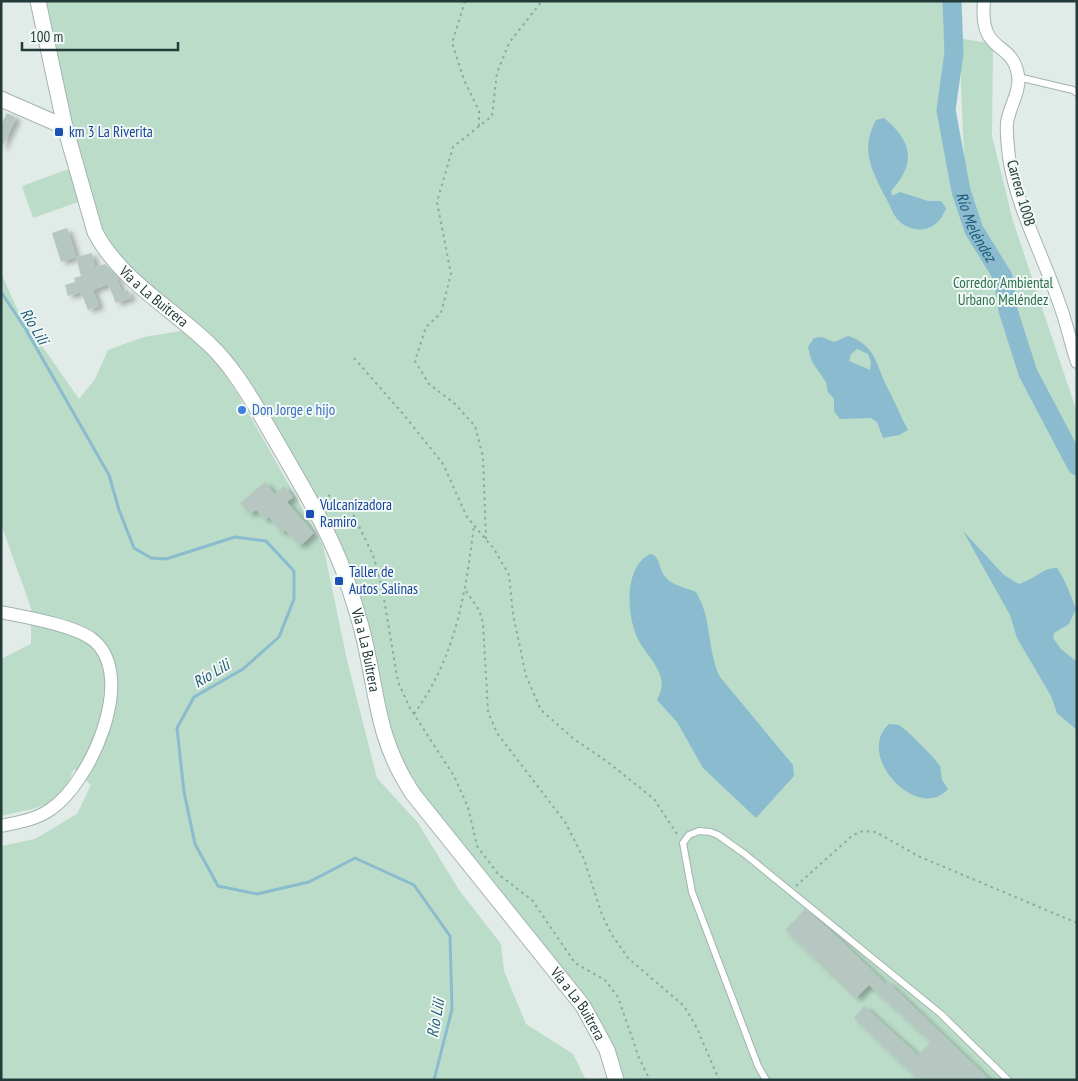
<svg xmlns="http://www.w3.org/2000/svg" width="1078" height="1081" viewBox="0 0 1078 1081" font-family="'PT Sans Narrow',sans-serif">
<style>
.green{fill:#badcc8}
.water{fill:#8abbce;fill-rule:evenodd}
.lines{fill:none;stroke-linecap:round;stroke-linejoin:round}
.stream{stroke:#8abbce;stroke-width:3}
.river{stroke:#8abbce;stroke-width:19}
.building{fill:#b6c6c1;filter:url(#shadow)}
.service-casing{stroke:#a4b3b0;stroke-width:8}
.minor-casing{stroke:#a4b3b0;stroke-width:14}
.tertiary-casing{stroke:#a4b3b0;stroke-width:17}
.path{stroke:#82aea6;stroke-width:2;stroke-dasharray:2.5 4;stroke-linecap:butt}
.service{stroke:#fff;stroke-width:6}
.minor{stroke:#fff;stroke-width:12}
.tertiary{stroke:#fff;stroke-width:15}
.transit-dot{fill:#1a4fb4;stroke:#f1f8f5;stroke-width:2}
.shop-dot{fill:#3f7fe0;stroke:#f1f8f5;stroke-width:2}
.labels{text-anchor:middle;stroke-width:4;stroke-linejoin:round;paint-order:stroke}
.transit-label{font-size:15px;fill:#164399;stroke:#f1f8f5;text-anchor:start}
.street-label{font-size:15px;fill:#223b38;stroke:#f1f8f5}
.park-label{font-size:15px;fill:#2d7050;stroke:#f1f8f5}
.shop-label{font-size:15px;fill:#366cbe;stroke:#f1f8f5;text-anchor:start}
.water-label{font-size:16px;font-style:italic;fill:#1e5a75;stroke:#f1f8f5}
</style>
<defs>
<filter id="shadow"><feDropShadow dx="5" dy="3" stdDeviation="2.5" flood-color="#0004"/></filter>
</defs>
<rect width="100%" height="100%" fill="#e1ebe8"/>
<g class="green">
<path d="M38,1H952L954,53L946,110L952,132L953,154L966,205L959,38L993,44L992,136L1013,221L1077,412V1080H616L607,1050L399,774L344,574L243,384L106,250Z"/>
<path d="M69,169L81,201L33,218L22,186Z"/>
<path d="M1,273L19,313L79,399L95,379L108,350L144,337L181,331L213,357L237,393L323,545L347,660L377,778L418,823L459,890L501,944L504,971L526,1024L573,1054L586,1080H1V846L35,839L77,814L91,785L74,769C58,809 39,807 1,816V659L31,644V608L1,524Z"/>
</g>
<g class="water">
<path d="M884,118C912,141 917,163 891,191L892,196L900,192L928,201H941L946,208C940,226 923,236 904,225C894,219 892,209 887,200C873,172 859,151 876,120Z"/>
<path d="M848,336C876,345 876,365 887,387C895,401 900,416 908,430L899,435L883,438L877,422L871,418L840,419L834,411V399L828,392L826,382L812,362L808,347L814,338L822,337L834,342ZM857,349L868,354L871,362L870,370L849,361L851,354Z"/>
<path d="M963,531L1004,575L1019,584C1031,581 1044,567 1057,568C1065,579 1071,596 1076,609L1069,624L1054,633L1053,638L1061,649L1077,662V730L1057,713L1051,696L1017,638L1010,615Z"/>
<path d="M650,554L654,555C659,560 658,562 661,569C666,585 682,586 696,592C713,621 706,647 720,677L793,765L794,776L756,818L703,768L677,722L657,700C661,692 663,687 661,678C657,662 642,650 636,635C627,611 624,568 650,554Z"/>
<path d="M889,724L899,725L908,732L933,757L940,766L942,780L948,789C918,823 854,756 889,724Z"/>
</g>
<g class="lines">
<path class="stream" d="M1,292L25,328L109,475L119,510L134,548L151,558L166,559L235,537L266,541L294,571V599L279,637L243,669L194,697L177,728L184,792L195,844L218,886L257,894L309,882L355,858L414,885L450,936L452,1009L434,1080"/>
<path class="river" id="s1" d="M952,1L954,53L946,110L961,191L974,230L1003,277L1008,310L1028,373L1077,466"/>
</g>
<g class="building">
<path d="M7,113L16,118L1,149V125Z"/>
<path d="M67,228L76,257L61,262L52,233Z"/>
<path d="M92,253L95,267L105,264L116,276L122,292L128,290L131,298L116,303L108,284L93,290L99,306L88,310L81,292L68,296L65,285L75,282L74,278L81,276L76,257Z"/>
<path d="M265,482L275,494L284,486L293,497L287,502L314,533L300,546L285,530L282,533L269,517L265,520L256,510L250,514L240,503Z"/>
<path d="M805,909L831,931L886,984L888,982L990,1080H919L854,1018L864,1006L918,1055L931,1042L869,985L856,998L785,930Z"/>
</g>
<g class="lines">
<defs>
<g id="service">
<path d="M1018,77L1073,90L1077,93"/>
<path d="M766,1080L758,1066L692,892L683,843L689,835L699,831L710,832L718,835L746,855L941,1014L1008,1080"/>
</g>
<g id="minor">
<path d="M984,1C979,56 1012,39 1018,75C1021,91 1009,107 1007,123C1006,133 1008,146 1009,157C1016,206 1042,253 1058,300C1066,320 1070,341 1077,362"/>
<path d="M1,612C25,617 73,625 92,639C139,675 90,783 51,809C36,820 19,822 1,826"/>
</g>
<g id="tertiary">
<path id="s2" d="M38,1L65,127L95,232C120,280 172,308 210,345C231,365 246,390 261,415C288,463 327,524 345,575C351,593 357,611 362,630C378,692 375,737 413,794L583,1006L607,1050L616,1080"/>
<path d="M1,99L65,127"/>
</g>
</defs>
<use href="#service" class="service-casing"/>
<use href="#minor" class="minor-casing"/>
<use href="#tertiary" class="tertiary-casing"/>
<g class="path">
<path d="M465,1L452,43L464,80L479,111V126"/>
<path d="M354,358L404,415L443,464L467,517L494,549L509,575L513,614L526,676L541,710L574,739L605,760L654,799L679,837"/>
<path d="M328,495L352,512L373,555L382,587L398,682L410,708L454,776L468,807L477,846L498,874L532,900L575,963L605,980L618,997L639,1058L650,1080"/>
<path d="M486,539L483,457L475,426L454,403L429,384L415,361L426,327L441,313L451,274L437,202L453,147L492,116L497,73L509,43L542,1"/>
<path d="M466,591L479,610L483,623L488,712L497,733L565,822L584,859L602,915L612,935L628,958L684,1006L697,1028L719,1080"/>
<path d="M414,714C456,656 465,596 474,526"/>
<path d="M796,886L853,835L863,831L876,832L918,856L1077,923"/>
</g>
<use href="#service" class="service"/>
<use href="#minor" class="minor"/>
<use href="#tertiary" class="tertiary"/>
</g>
<g class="transit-dot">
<rect x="54" y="127" width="10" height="10" rx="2.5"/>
<rect x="305" y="509" width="10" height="10" rx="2.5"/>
<rect x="334" y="576" width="10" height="10" rx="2.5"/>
</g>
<circle class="shop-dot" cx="242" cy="410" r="5"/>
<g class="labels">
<g class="transit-label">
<text x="69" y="137">km 3 La Riverita</text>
<text x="320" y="510">Vulcanizadora<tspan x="320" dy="17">Ramiro</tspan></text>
<text x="349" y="577">Taller de<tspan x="349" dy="17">Autos Salinas</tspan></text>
</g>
<g class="street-label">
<text transform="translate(1021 193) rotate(74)" y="5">Carrera 100B</text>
<text dy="5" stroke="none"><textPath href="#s2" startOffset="326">Vía a La Buitrera</textPath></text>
<text dy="5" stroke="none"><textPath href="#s2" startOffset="746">Vía a La Buitrera</textPath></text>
<text dy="5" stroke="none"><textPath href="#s2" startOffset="1166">Vía a La Buitrera</textPath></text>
</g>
<g class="park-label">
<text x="1003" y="288">Corredor Ambiental<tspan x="1003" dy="17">Urbano Meléndez</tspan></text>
</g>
<g class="shop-label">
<text x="252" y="415">Don Jorge e hijo</text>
</g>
<g class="water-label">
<text dy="6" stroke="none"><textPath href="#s1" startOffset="231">Río Meléndez</textPath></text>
<text transform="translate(35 326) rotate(59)" y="6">Río Lili</text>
<text transform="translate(211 673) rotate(-31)" y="6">Río Lili</text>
<text transform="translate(435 1018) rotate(-80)" y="6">Río Lili</text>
</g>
</g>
<rect width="1078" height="1081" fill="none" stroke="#223b38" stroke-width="5"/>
<path d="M22 42v8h156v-8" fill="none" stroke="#223b38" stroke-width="2.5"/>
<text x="30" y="42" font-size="15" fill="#223b38" stroke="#f1f8f5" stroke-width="4" paint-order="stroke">100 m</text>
</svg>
